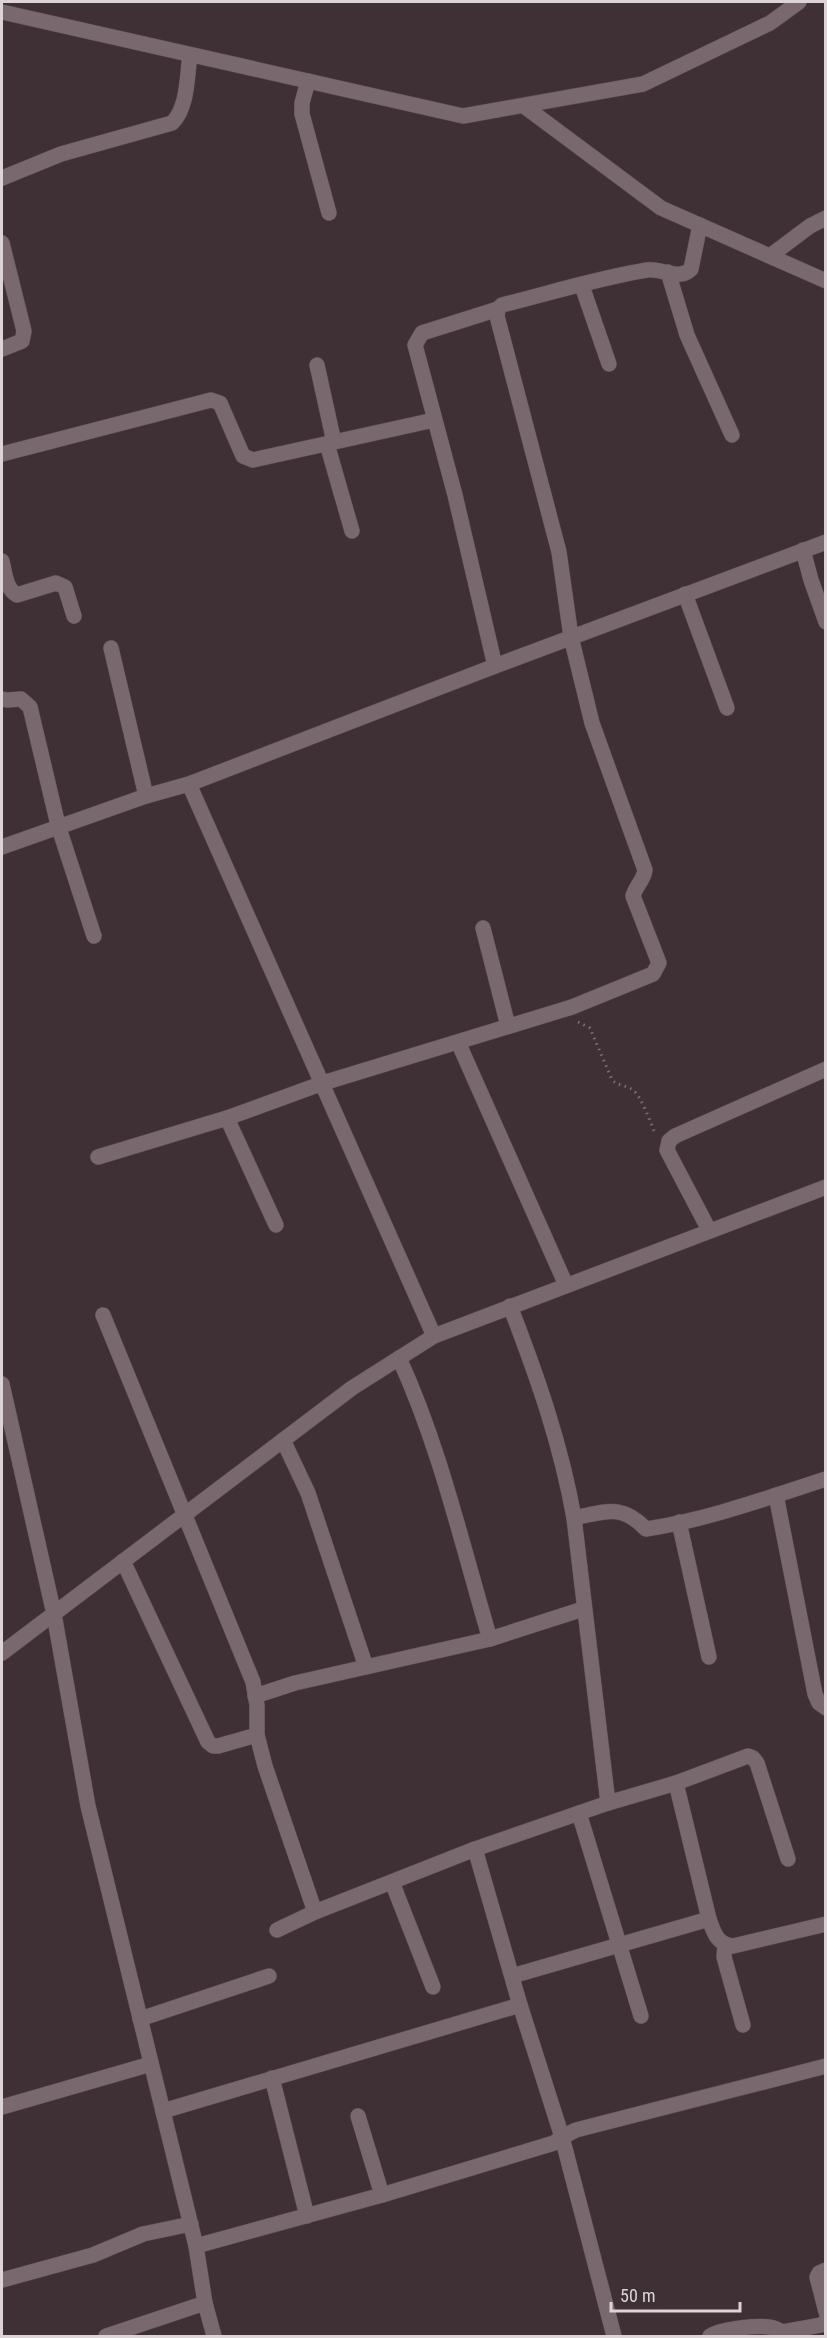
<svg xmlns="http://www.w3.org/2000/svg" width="827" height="2338" viewBox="0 0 827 2338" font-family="'Roboto Condensed',sans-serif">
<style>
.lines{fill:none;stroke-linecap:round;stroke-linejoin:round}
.minor-casing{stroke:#594d51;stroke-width:16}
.path{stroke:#7c7074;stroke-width:3;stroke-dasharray:1.5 4.5;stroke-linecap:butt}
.minor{stroke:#79696e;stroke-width:15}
</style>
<rect width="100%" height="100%" fill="#3e3035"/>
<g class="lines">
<defs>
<g id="minor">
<path d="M2,12L463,116L643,84L770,23L799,2"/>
<path d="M308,81L302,103V114L329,213"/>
<path d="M524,106L661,208L826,281"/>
<path d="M2,178L61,154L172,123C188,108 187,75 190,55"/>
<path d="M2,243L24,331L22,341L2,349"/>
<path d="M770,256L810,226L826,218"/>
<path d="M668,272L687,335L732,435"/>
<path d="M582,286L609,364"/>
<path d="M317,365L334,442"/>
<path d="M327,444L352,531"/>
<path d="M2,454L211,400L220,403L243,456L253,460L434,420"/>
<path d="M803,550L811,580L826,622"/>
<path d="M2,561C5,572 5,588 17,595L56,583L65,587L74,616"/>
<path d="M685,594L727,708"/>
<path d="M111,648L146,796"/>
<path d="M495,666L455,495L415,345L422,333L498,309"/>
<path d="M2,699L7,700L21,699L30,707L58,825L94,936"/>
<path d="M189,784L495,666L826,542"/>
<path d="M2,847L146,796L189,784L434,1336"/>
<path d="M483,928L508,1026"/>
<path d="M458,1042L566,1285"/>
<path d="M227,1118L276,1225"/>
<path d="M98,1157L227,1118L323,1083L572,1007L653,974L659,963L633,896C635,887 644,880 645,870L592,723L571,637L559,552L497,316L498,309L502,305C550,293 598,278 647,270C661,268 680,281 691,269L700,225"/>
<path d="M709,1230L667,1150L669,1141L675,1136L826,1069"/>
<path d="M510,1306C537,1376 561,1444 574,1518L608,1803"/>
<path d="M103,1315L253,1682L257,1705V1735L265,1766L315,1912"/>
<path d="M399,1358C440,1447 462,1545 490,1639"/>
<path d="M2,1384L54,1614L88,1806L196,2246L205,2303L214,2336"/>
<path d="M283,1440L308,1493L366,1667"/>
<path d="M776,1495L815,1694L819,1703L826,1708"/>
<path d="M574,1518C605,1512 621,1503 646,1529C707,1520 767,1498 826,1479"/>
<path d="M679,1522L709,1657"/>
<path d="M123,1561L208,1742L213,1746H218L257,1735"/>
<path d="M2,1653L352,1388L434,1336L826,1187"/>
<path d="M255,1696L295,1683L490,1639L583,1609"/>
<path d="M676,1783L709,1919C714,1933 717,1944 733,1946L826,1924"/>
<path d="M579,1813L641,2016"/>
<path d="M475,1849L520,2005L562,2137L614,2336"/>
<path d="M392,1882L433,1987"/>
<path d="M277,1930L315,1912L475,1849L608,1803L676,1783L748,1756L753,1758L757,1763L788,1859"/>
<path d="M725,1945L724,1957L743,2025"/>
<path d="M512,1976L709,1919"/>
<path d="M140,2019L269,1976"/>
<path d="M272,2078L307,2216"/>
<path d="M2,2107L151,2064"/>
<path d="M163,2111L520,2005"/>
<path d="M358,2116L382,2195"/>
<path d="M196,2246L382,2195L554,2143L562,2137L576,2130L826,2066"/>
<path d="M826,2270L819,2273L817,2277L826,2312"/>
<path d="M2,2280L93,2255L143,2234L191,2224"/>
<path d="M782,2332L821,2325L826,2321"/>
<path d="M106,2336L205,2303"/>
<path d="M710,2336C721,2329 760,2324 774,2328C779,2329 783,2333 786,2336"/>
</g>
</defs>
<use href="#minor" class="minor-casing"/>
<path class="path" d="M578,1022L590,1028L612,1080C618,1086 626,1085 633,1090C642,1097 650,1122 655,1133"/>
<use href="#minor" class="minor"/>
</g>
<rect width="827" height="2338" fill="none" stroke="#ddd4d7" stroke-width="6"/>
<path d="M611 2302v9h129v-9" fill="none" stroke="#ddd4d7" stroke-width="3"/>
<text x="620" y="2302" font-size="18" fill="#ddd4d7" stroke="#3e3035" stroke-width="4.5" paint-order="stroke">50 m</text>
</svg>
